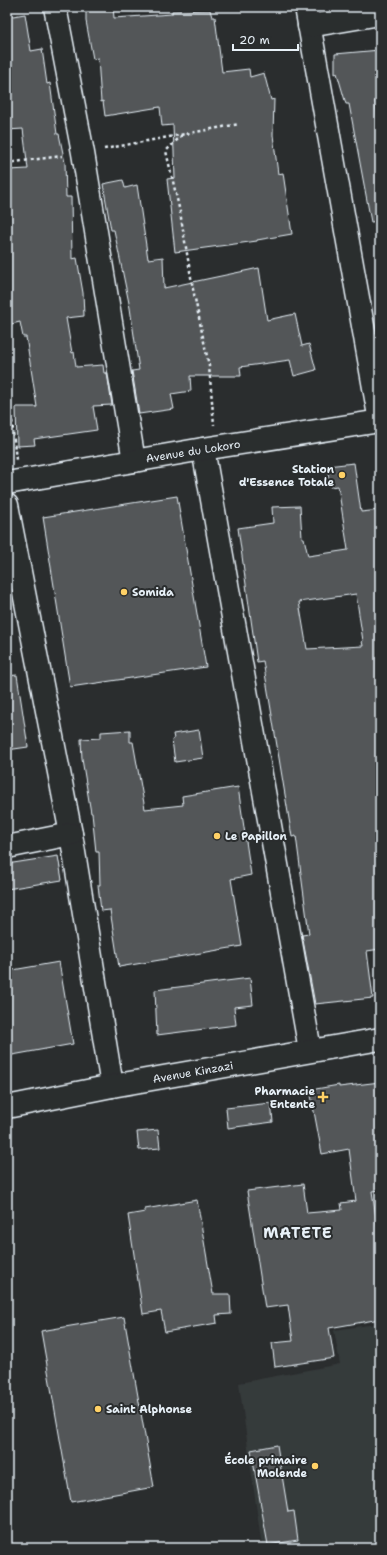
<svg xmlns="http://www.w3.org/2000/svg" width="387" height="1555" viewBox="0 0 387 1555" font-family="'Shantell Sans',sans-serif">
<style>
.built{fill:#363a3b}
.building{fill:#535759;stroke:#e8f1f8;fill-rule:evenodd}
.lines{fill:none;stroke-linecap:round;stroke-linejoin:round}
.minor-casing{stroke:#e8f1f8;stroke-width:25}
.path{stroke:#e8f1f8;stroke-width:2.5;stroke-dasharray:3 3;stroke-linecap:butt}
.minor{stroke:#2a2d2e;stroke-width:22}
.poi-dot{fill:#ffd166;stroke:#2a2d2e;stroke-width:1.5}
.labels{text-anchor:middle;stroke-width:4;stroke-linejoin:round;paint-order:stroke}
.street-label{font-size:11px;fill:#e8f1f8;stroke:#2a2d2e}
.poi-label{font-size:11px;font-weight:bold;fill:#e8f1f8;stroke:#2a2d2e;text-anchor:end}
.district-label{font-size:15px;font-weight:bold;letter-spacing:1px;fill:#e8f1f8;stroke:#2a2d2e}
</style>
<rect width="100%" height="100%" fill="#2a2d2e"/>
<filter id="ink" filterUnits="userSpaceOnUse"><feTurbulence type="fractalNoise" baseFrequency=".025" numOctaves="2"/><feDisplacementMap in="SourceGraphic" scale="8" xChannelSelector="R" yChannelSelector="G"/><feConvolveMatrix kernelMatrix="1 2 1 2 8 2 1 2 1" color-interpolation-filters="sRGB"/></filter>
<g filter="url(#ink)">
<path class="built" d="M380,1230V1548H262L239,1383L340,1364L334,1330L376,1324L362,1233Z"/>
<g class="building">
<path d="M86,7H113L114,18L172,14V11L210,10L212,17H215L222,72L249,69L250,77L264,73L271,100L274,99L273,135L278,174L283,173L292,234L257,240V241L175,252L167,179L175,178L173,125L162,126L160,107L105,116L103,101L101,102L98,58L93,59L86,21Z"/>
<path d="M25,14L31,51L42,49L47,84L50,83L57,134H59L65,163L66,197H71L72,259L77,258L83,293L84,316L66,318L72,353L74,352L76,367L103,365L104,373H107L112,405L93,406L97,430L34,439L35,445L17,446L16,407H37L26,337H23L20,322L7,325V207L11,206L9,170L28,169L23,129L7,130V17Z"/>
<path d="M380,50V100L375,101L380,138V221L371,222L349,104H346L337,73L335,74V54Z"/>
<path d="M123,180L125,188L137,185L148,259L163,257L164,288L259,268L267,320L295,314L302,346L309,344L316,370L294,376L290,360L240,367L241,376H190L191,391L171,394L174,409L139,414L132,371L139,370L130,308L114,230H111L103,184Z"/>
<path d="M354,463L361,512L380,510V949L367,951L373,998L315,1004L302,935L309,934L296,836L292,837L263,661L257,662L238,528L273,523L272,507L300,506L302,538H304L308,556L348,550L338,486L330,487L327,466ZM356,594L363,641H362L363,646L307,649L299,602Z"/>
<path d="M177,496L206,667L70,687L43,517Z"/>
<path d="M17,675L28,747L7,750V676Z"/>
<path d="M130,730V742H133L145,809L183,805L182,796L238,787L251,875L231,879L242,946L119,967L110,910L101,911L98,885H100L99,852H96L92,813H91L82,759L81,739L101,738V732Z"/>
<path d="M199,730L203,758L175,762L172,740L174,739L173,734Z"/>
<path d="M58,856L62,880L7,889V864Z"/>
<path d="M59,962L73,1044L7,1056V971Z"/>
<path d="M250,978L253,1005L234,1007L236,1025L157,1035L155,990Z"/>
<path d="M380,1082V1190L372,1191L380,1245V1319L329,1328L334,1358L275,1367L272,1343L293,1341L288,1305L265,1308L247,1191L303,1184L307,1213L342,1210L341,1203L356,1201L349,1149L322,1154L310,1090L339,1085V1087Z"/>
<path d="M271,1103L273,1122L228,1128L226,1108Z"/>
<path d="M158,1130L160,1148L139,1150L137,1132Z"/>
<path d="M197,1200L213,1294H230L231,1314L216,1315L217,1323L165,1332L161,1311L143,1314L128,1215L145,1212V1209Z"/>
<path d="M124,1317L154,1487L71,1502L41,1331Z"/>
<path d="M277,1445L288,1512L294,1511L298,1540L268,1545L251,1450Z"/>
</g>
<g class="lines">
<defs>
<g id="minor">
<path d="M55,7L83,153L134,461"/>
<path d="M306,7L380,421"/>
<path d="M309,26L380,14"/>
<path d="M203,449L310,1050"/>
<path d="M7,483L203,449L380,421"/>
<path d="M7,505L71,834L112,1086"/>
<path d="M7,847L71,834"/>
<path d="M7,1107L112,1086L380,1039"/>
</g>
</defs>
<use href="#minor" class="minor-casing"/>
<g class="path">
<path d="M133,7L134,13"/>
<path d="M182,135L166,151L180,212L193,289L209,366L214,425"/>
<path d="M104,149L239,124"/>
<path d="M7,163L62,156"/>
<path d="M7,373L16,460"/>
</g>
<use href="#minor" class="minor"/>
</g>
</g>
<g class="poi-dot">
<circle cx="342" cy="475" r="4"/>
<circle cx="124" cy="592" r="4"/>
<circle cx="217" cy="836" r="4"/>
<path d="M321 1091h4v4h4v4h-4v4h-4v-4h-4v-4h4z"/>
<circle cx="98" cy="1409" r="4"/>
<circle cx="315" cy="1466" r="4"/>
</g>
<g class="labels">
<g class="street-label">
<text transform="translate(193 451) rotate(-9)" y="4">Avenue du Lokoro</text>
<text transform="translate(193 1072) rotate(-10)" y="4">Avenue Kinzazi</text>
</g>
<g class="poi-label">
<text x="334" y="473">Station<tspan x="334" dy="13">d'Essence Totale</tspan></text>
<text x="132" y="596" text-anchor="start">Somida</text>
<text x="225" y="840" text-anchor="start">Le Papillon</text>
<text x="315" y="1095">Pharmacie<tspan x="315" dy="13">Entente</tspan></text>
<text x="106" y="1413" text-anchor="start">Saint Alphonse</text>
<text x="307" y="1464">École primaire<tspan x="307" dy="13">Molende</tspan></text>
</g>
<g class="district-label">
<text x="298" y="1238">MATETE</text>
</g>
</g>
<rect width="387" height="1555" fill="none" stroke="#2a2d2e" stroke-width="24"/>
<rect x="12" y="12" width="363" height="1531" fill="none" stroke="#e8f1f8" stroke-width="1.5" filter="url(#ink)"/>
<path d="M233 44v6h65v-6" fill="none" stroke="#e8f1f8" stroke-width="2"/>
<text x="239" y="44" font-size="12" fill="#e8f1f8" stroke="#2a2d2e" stroke-width="3" paint-order="stroke">20 m</text>
</svg>
